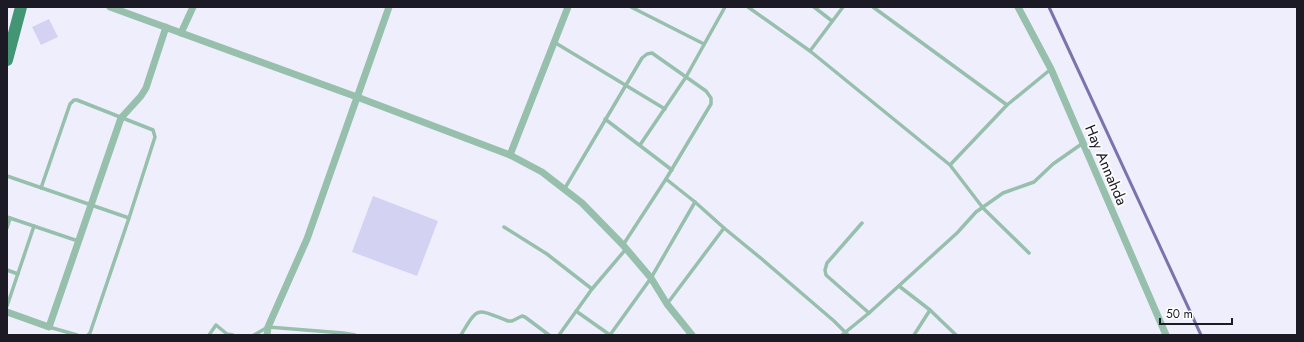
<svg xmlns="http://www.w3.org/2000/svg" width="1304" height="342" viewBox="0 0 1304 342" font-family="Jost,sans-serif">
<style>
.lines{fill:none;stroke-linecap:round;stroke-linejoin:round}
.stream{stroke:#7a73ae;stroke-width:3}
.building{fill:#d4d2f3}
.lane{stroke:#97c0ac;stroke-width:3.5}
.street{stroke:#97c0ac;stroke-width:7}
.primary{stroke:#429673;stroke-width:12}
.labels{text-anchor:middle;stroke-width:3.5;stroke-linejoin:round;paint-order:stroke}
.street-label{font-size:15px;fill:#1b1a25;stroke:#fff}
</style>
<rect width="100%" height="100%" fill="#efeefc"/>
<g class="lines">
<path class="stream" d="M1049,7L1201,335"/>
</g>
<g class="building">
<path d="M49,19L58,37L41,45L32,27Z"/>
<path d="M373,196L438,221L417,276L352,252Z"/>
</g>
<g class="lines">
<g class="lane">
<path d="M631,7L704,44"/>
<path d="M748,7L810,51L843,7"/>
<path d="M814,7L832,21"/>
<path d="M873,7L1007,105"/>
<path d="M554,42L665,109"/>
<path d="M810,51L950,165L983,208L1029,253"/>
<path d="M605,119L672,170"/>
<path d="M640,145L686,77L725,7"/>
<path d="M950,165L1007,105L1051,69"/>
<path d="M7,176L129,218"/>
<path d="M41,188L70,104L74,100H77L153,130L155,137L129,218L90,333L88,335"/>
<path d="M565,188L642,58L647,54L652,53L706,91L711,98V104L666,179"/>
<path d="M7,217L78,241"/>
<path d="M862,223L827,263L825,270L826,275L869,313"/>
<path d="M504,227L547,254L592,289"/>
<path d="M7,228L10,218"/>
<path d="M623,245L666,179L695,202L724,228L763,260L834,321L848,335"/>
<path d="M7,270L18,274"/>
<path d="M899,286L930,310L956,335"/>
<path d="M667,304L724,228"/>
<path d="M7,306L34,226"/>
<path d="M576,311L610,335L651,278L695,202"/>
<path d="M49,327L77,335"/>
<path d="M209,335L216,325L227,334L233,335"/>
<path d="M254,335L268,327L343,333L355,335"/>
<path d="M461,335C479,305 476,309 508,321H512L522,316L525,317L549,335"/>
<path d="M559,335L592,289L626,249"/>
<path d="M842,335L869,313L957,233L976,212L1003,193L1034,182L1053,164L1083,143"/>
<path d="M914,335L930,310"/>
</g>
<g class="street">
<path d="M110,7L357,97L510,155L542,172L582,203L623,245L651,278L667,304L692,335"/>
<path d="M1018,7L1051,69L1166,335"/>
<path d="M181,33L193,7"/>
<path d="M510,155L568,7"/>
<path d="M7,312L49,327L121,118L141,96L146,88L166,27"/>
<path d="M267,335L268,327L307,239L389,7"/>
</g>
<path class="primary" d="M7,60L21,7"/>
</g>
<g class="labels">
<g class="street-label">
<text transform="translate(1106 165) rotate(67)" y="5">Hay Annahda</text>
</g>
</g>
<rect width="1304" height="342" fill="none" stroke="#1b1a25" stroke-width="16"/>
<path d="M1160 318v6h72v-6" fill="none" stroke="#1b1a25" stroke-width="2"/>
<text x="1166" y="318" font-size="12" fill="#1b1a25" stroke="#ffffff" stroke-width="3" paint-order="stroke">50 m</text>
</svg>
